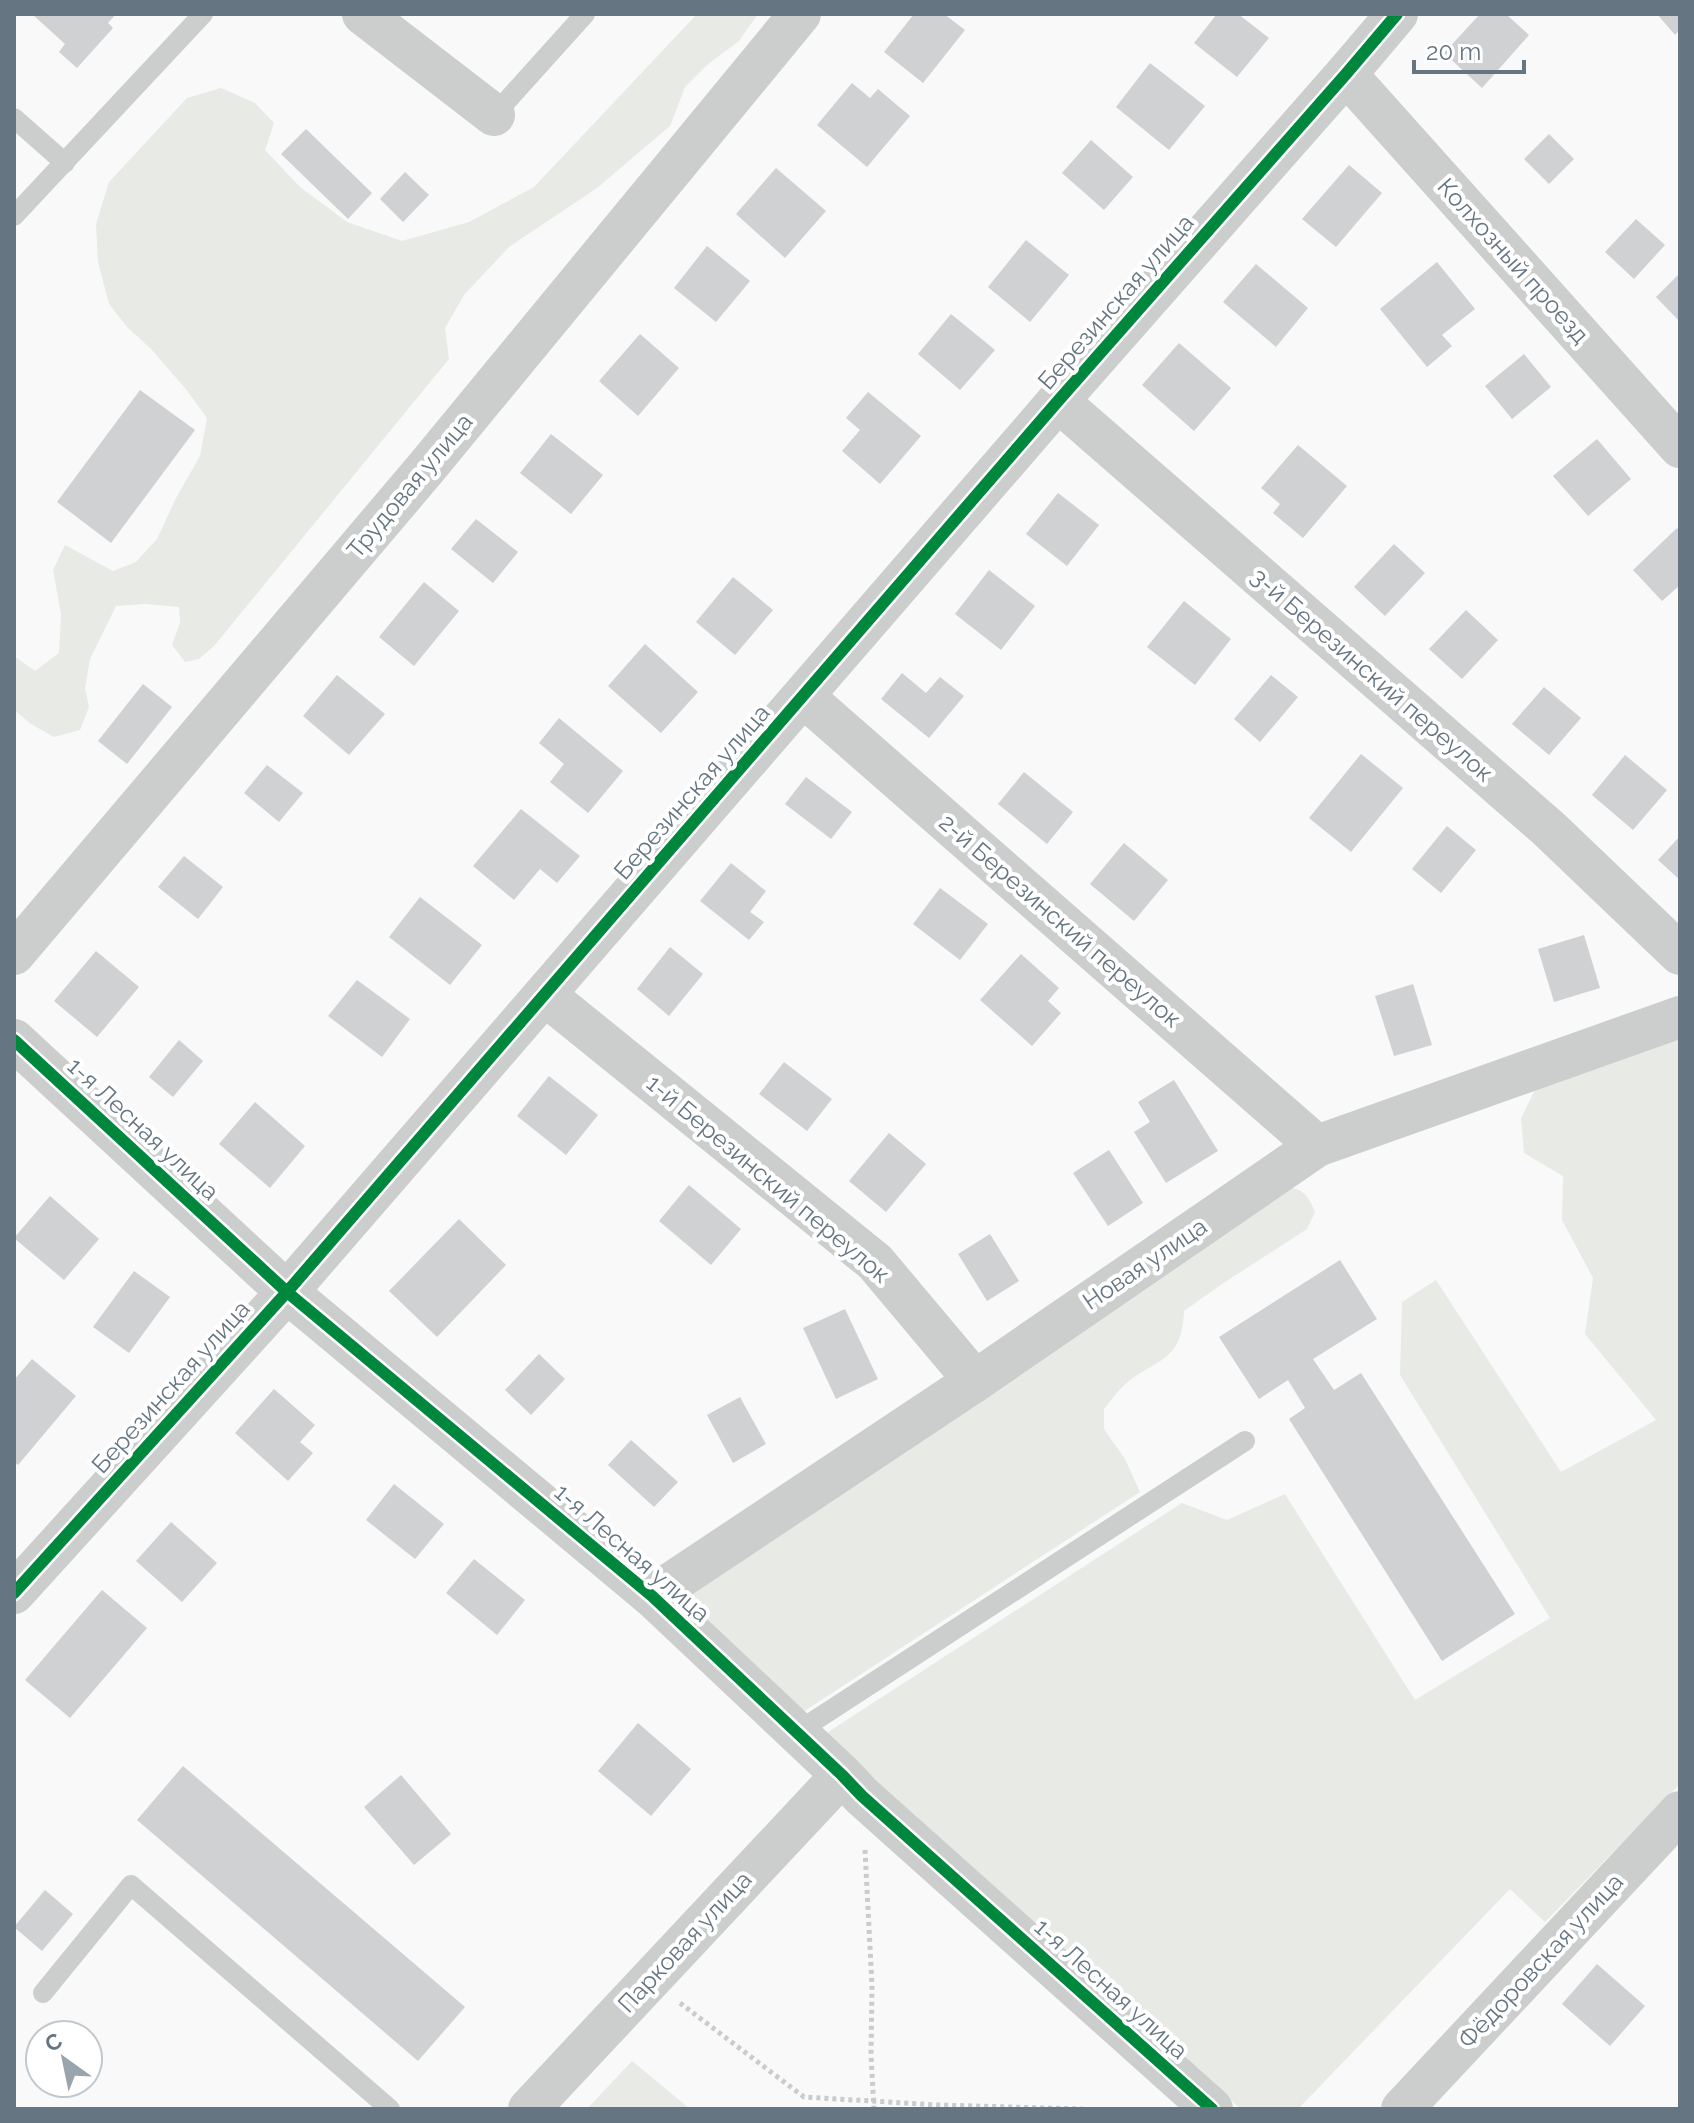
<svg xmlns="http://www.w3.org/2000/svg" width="1694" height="2123" viewBox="0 0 1694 2123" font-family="Raleway,sans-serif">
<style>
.green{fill:#e8eae6}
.building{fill:#cfd1d2}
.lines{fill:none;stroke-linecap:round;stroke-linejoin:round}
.path{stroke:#cacbcc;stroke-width:5;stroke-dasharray:4 4;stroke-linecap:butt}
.lane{stroke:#cccece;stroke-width:20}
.street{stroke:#cccece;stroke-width:42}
.cycleway-casing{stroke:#fff;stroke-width:17}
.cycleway{stroke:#00873e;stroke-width:12}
.labels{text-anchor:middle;stroke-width:8;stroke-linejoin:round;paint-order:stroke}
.street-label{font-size:24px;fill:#657682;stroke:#fff}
</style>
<rect width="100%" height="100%" fill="#f9f9f9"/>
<g class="green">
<path d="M697,14H758L739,41L707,65L685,87L670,126L597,188L509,247L464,295L445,328L449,359L214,646L199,659L185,662L172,645L180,623L179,607L145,604L116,606L90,659L85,688L89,707L80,730L54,737L31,724L14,710V656L35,671L59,653L61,614L53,570L65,545L113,571L136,562L157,539L176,498L200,456L207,418L185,388L151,349L127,327L109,304L98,262L96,224L109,182L187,98L221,88L255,103L274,123L265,150L300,187L347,222L402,241L469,222L534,187Z"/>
<path d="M1680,1035V1784L1545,1922L1510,1889L1298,2109H1241L825,1734L1182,1503L1227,1520L1285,1494L1415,1700L1550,1618L1400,1375L1402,1302L1436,1280L1561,1472L1656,1420L1585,1334L1593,1278L1562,1220L1563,1176L1524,1153L1521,1118L1537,1086Z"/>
<path d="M1288,1188C1304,1188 1309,1198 1315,1212L1307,1229L1222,1284L1184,1311C1182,1358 1163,1357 1130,1380C1120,1388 1112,1399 1104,1409V1429L1125,1459L1140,1492L803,1712L681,1600Z"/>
<path d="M632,2061L690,2109H587Z"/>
</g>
<g class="building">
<path d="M32,14H116L108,23L113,28L77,68L59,52L65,44Z"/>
<path d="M914,14H944L965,30L923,83L884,52Z"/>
<path d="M1217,14H1238L1269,38L1237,77L1194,43Z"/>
<path d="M1480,14H1506L1529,35L1482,88L1444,53Z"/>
<path d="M1657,14H1680V30L1675,35Z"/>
<path d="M1150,63L1205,106L1169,150L1116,107Z"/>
<path d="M852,83L870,98L878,89L910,116L867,167L817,125Z"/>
<path d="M306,129L372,193L348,219L281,154Z"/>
<path d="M1549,134L1574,159L1549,184L1524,159Z"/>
<path d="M1091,140L1133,177L1104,210L1062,173Z"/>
<path d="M1349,165L1382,193L1336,247L1302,219Z"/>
<path d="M776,168L826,211L785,258L736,214Z"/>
<path d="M405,172L429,195L403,222L380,199Z"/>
<path d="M1636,219L1665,245L1634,279L1605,252Z"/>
<path d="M1026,240L1069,275L1030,322L988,287Z"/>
<path d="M707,246L750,281L716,322L674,288Z"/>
<path d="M1437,262L1475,309L1442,335L1452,346L1427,367L1380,309Z"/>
<path d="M1256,264L1308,308L1276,347L1223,302Z"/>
<path d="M1680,273V322L1656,297Z"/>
<path d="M951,314L995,350L960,390L918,354Z"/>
<path d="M640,334L679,368L638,416L599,381Z"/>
<path d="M1179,343L1231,388L1194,431L1142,385Z"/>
<path d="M1524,354L1551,387L1512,419L1485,386Z"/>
<path d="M140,390L195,430L111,543L57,502Z"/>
<path d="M868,392L921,436L880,484L842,451L860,430L846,418Z"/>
<path d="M551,434L603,475L571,514L520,473Z"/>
<path d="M1597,439L1631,479L1588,516L1553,476Z"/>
<path d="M1298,445L1347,486L1303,538L1273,513L1280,504L1261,488Z"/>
<path d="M1058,493L1099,525L1067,566L1026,534Z"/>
<path d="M476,519L518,552L493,583L451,549Z"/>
<path d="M1677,528L1680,532V585L1662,601L1633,570Z"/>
<path d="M1394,544L1425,573L1385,616L1354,587Z"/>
<path d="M989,570L1035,606L1001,650L955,614Z"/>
<path d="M733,577L773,610L735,655L696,622Z"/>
<path d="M424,582L459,611L414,666L379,637Z"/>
<path d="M1184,601L1231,639L1195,685L1147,647Z"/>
<path d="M1466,610L1498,640L1462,679L1429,649Z"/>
<path d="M645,644L698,692L661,733L608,686Z"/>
<path d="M902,673L926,693L940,677L964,696L929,738L881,699Z"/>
<path d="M337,675L385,714L349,755L303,716Z"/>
<path d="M1271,675L1298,697L1260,742L1234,719Z"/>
<path d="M143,684L172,707L127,764L98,741Z"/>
<path d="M1544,687L1581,718L1549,755L1512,724Z"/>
<path d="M559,718L623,771L588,813L550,782L564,764L539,743Z"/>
<path d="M1361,754L1403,788L1351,852L1309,818Z"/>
<path d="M1625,755L1667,790L1633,830L1592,795Z"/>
<path d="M267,765L303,793L279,822L244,793Z"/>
<path d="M1024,772L1073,812L1047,844L998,804Z"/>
<path d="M806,777L852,812L831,839L785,804Z"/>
<path d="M521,809L580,856L557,883L540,869L514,900L473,866Z"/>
<path d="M1447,826L1476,850L1441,893L1412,869Z"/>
<path d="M1680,836V880L1658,860Z"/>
<path d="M1124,843L1168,880L1134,921L1090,884Z"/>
<path d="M184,856L223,887L198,919L158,887Z"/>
<path d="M731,863L766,891L750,912L764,922L749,940L700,901Z"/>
<path d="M940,888L988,924L960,960L913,924Z"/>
<path d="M420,897L482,945L450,985L389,937Z"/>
<path d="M1584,935L1600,988L1554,1002L1538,949Z"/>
<path d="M670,947L703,974L669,1016L637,989Z"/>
<path d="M96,951L139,987L97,1037L54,1001Z"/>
<path d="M1021,954L1059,988L1048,1001L1061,1013L1032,1046L980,1000Z"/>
<path d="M357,980L410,1019L382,1057L328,1016Z"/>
<path d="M1413,984L1432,1045L1394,1056L1375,996Z"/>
<path d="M179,1040L203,1061L173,1097L149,1077Z"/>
<path d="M784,1062L832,1099L807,1131L759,1094Z"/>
<path d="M549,1076L598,1115L566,1155L517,1116Z"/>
<path d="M1174,1080L1218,1151L1166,1183L1134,1132L1150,1122L1138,1102Z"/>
<path d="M255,1102L305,1146L270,1188L219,1144Z"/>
<path d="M889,1133L926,1164L886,1212L849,1181Z"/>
<path d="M1109,1150L1143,1203L1108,1226L1073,1173Z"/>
<path d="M689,1185L741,1229L711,1265L659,1221Z"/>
<path d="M50,1196L99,1239L64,1280L14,1238Z"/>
<path d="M459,1219L506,1265L437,1337L389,1291Z"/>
<path d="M990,1234L1019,1281L987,1301L958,1254Z"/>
<path d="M1340,1260L1377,1319L1313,1359L1334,1390L1361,1373L1515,1614L1442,1661L1289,1419L1305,1408L1288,1380L1259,1399L1219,1337Z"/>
<path d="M134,1271L170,1297L129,1353L93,1327Z"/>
<path d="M845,1309L878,1379L836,1399L803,1328Z"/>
<path d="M539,1354L565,1379L531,1415L505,1390Z"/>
<path d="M32,1359L76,1396L18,1465L14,1462V1380Z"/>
<path d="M274,1389L315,1425L300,1442L313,1453L288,1481L235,1433Z"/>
<path d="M740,1397L766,1444L733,1463L707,1415Z"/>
<path d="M631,1440L678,1482L654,1507L608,1465Z"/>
<path d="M394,1484L444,1524L415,1559L366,1520Z"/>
<path d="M171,1522L217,1563L182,1602L136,1561Z"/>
<path d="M474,1559L525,1600L497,1635L446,1593Z"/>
<path d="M102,1590L147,1628L70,1718L25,1680Z"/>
<path d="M638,1723L691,1769L651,1816L598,1771Z"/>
<path d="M183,1766L465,2007L418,2061L137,1820Z"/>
<path d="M401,1775L451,1834L414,1865L364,1807Z"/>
<path d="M45,1890L73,1914L42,1951L14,1927Z"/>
<path d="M1597,1964L1645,2006L1610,2046L1562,2004Z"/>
</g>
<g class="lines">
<g class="path">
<path d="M865,1850L872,1986L871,2055L874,2109"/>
<path d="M680,2003L804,2097L938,2105L1083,2109"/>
</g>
<g class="lane">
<path d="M494,115L585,14"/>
<path d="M14,118L65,163"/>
<path d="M14,216L203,14"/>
<path d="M797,1732L1245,1441"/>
<path d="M43,1993L131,1885L390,2109"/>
</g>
<g class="street">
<path d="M363,14L494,115"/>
<path d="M1346,74L1680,447"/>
<path d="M1058,401L1548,828L1680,954"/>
<path d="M804,697L1317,1146"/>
<path d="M14,954L426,468L800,14"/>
<path d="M545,995L875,1262L975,1381"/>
<path d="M14,1040L287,1292L652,1596L842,1775L862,1796L1212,2109"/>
<path d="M14,1593L287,1292L1058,401L1346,74L1397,14"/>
<path d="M652,1596L975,1381L1317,1146L1680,1017"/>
<path d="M529,2109L842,1775"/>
<path d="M1402,2109L1680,1812"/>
</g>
<defs>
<g id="cycleway">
<path d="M14,1040L287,1292L652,1596L842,1775L862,1796L1212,2109"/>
<path d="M14,1593L287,1292L1058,401L1346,74L1397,14"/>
</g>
</defs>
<use href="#cycleway" class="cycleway-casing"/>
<use href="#cycleway" class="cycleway"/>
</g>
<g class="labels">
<g class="street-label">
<text transform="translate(1513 261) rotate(48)" y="8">Колхозный проезд</text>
<text transform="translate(1116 302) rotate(-49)" y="8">Березинская улица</text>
<text transform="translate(410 486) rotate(-50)" y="8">Трудовая улица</text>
<text transform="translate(1372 675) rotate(41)" y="8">3-й Березинский переулок</text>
<text transform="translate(692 792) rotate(-49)" y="8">Березинская улица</text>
<text transform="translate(1060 921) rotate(41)" y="8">2-й Березинский переулок</text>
<text transform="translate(143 1129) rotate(43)" y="8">1-я Лесная улица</text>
<text transform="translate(768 1179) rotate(40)" y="8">1-й Березинский переулок</text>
<text transform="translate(1145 1264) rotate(-34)" y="8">Новая улица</text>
<text transform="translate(171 1387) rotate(-48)" y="8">Березинская улица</text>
<text transform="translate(632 1553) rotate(41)" y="8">1-я Лесная улица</text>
<text transform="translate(685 1942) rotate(-47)" y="8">Парковая улица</text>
<text transform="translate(1541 1961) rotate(-47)" y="8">Фёдоровская улица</text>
<text transform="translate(1111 1989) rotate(42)" y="8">1-я Лесная улица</text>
</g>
</g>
<rect width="1694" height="2123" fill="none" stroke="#657682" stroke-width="32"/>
<g transform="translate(64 2059) rotate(327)"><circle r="38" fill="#ffffff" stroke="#c1c8cd" stroke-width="2"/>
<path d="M0-6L14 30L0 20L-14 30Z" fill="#99a4ac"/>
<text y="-12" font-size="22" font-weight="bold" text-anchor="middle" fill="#657682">С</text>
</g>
<path d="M1414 60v12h110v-12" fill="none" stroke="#657682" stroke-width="4"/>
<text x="1426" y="60" font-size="24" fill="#657682" stroke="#ffffff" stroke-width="6" paint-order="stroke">20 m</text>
</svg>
